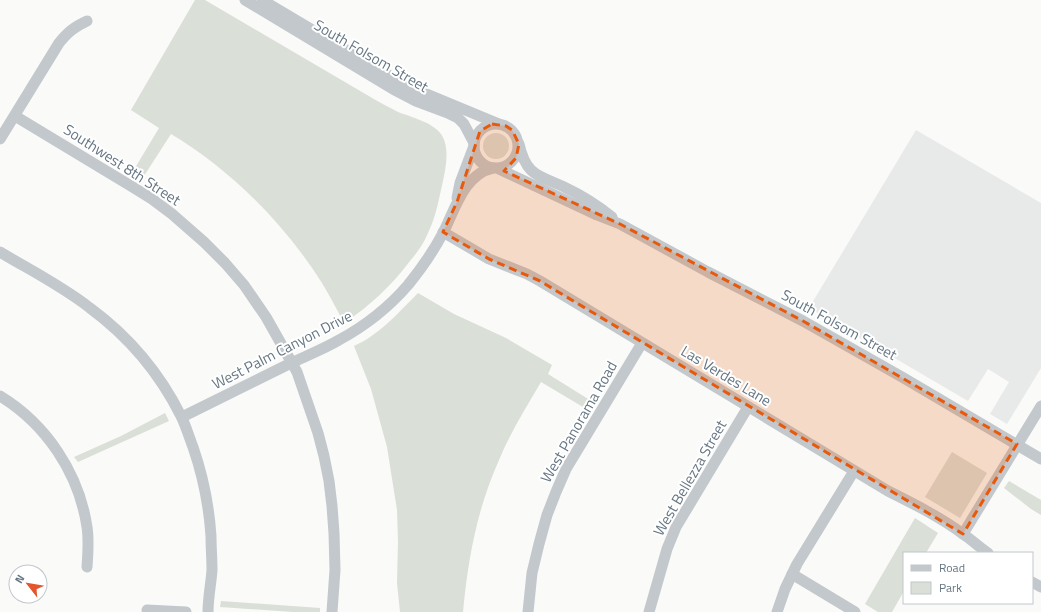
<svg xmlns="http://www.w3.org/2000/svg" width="1041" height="612" viewBox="0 0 1041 612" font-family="'Titillium Web',sans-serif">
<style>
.built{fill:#e8e9e9}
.green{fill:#dadfd7}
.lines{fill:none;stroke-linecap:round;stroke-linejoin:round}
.minor{stroke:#c3c8cc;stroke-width:11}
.marked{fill:#e8590c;fill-opacity:0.2;stroke:#e8590c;stroke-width:3;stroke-dasharray:8 5;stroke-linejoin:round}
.labels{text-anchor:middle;stroke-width:4;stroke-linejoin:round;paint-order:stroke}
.street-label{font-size:15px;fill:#657683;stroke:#fff}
</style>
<rect width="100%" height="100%" fill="#fafaf8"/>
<path class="built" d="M916,130L1041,203V368L1007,424L990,414L1009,382L988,369L968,401L809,308Z"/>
<g class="green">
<path d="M195,0H205L379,102C385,105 392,109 398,112C411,117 432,122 441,134C450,147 446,166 443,181C439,198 436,217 428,233C424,243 417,253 410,261C390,287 371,305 344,323C337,310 330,296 322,283C284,223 231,170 171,134L142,179L132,173L159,128L131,110Z"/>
<circle cx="496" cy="146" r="13"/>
<path d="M418,293L454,314L506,338L552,365L548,374L593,402L588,410L541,382C526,408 510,433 499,460C477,509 468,559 463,612H400L397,583L398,541L397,510L387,447L371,389L354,346C359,343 365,341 370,337C388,325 403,308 418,293Z"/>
<path d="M165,413L169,421L78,462L74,457L121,436Z"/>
<path d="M952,452L987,473L960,518L925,497Z"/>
<path d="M1009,481L1041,500V515L1031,509L1004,488Z"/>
<path d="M915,518L938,533L926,553H904V591L892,612H878L865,604Z"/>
<path d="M221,601L320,608V612H293L220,607Z"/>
</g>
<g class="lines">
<g class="minor">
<path d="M245,0L393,89L416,101L448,113L458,118L464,124L474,143"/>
<path d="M262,0L405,85L499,124"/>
<path d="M15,116L131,186L152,199L172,214L204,242L225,263L244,285L266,317L297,372L318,433L324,456L329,481L332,506L334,533L335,570L332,612"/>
<circle cx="496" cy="146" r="22"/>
<path d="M0,139L59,43C68,32 74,27 87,21"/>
<path d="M519,144C521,153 524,163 531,170C540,179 553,181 564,187C581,195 597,205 612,217"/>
<path d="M499,169L597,215L620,224L708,272L803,321L902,377L1041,459"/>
<path d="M457,198L460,183L474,146"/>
<path d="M443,232L489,259L527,274L540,281L888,491C914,504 940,517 963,534C972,540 979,547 988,553"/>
<path d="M0,252C30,270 62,286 90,308C128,336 160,374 181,416C186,426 189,437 193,447C203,476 209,506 211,536C211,547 212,559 212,570C211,584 208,598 208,612"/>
<path d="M0,396C46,424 79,473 87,527C89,540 88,554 87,567"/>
<path d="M182,417C216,400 250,383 285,366C303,357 322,350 339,340C365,326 389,307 408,285C421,269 433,252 443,233C455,210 464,174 493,168"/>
<path d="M963,534L1041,406"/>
<path d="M792,574L855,612"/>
<path d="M1032,582L1041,587"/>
<path d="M147,610L186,612"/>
<path d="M528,612L532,573L539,544L547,515L556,492L566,469L642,343"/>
<path d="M649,612L667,549L676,527L748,407"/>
<path d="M777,612L785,589L797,564L854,471"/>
</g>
</g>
<path class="marked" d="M492,124L506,126L512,130L519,144L516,158L504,171L620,224L803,321L1017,444L963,534L540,281L489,259L443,232L457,202L480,131Z"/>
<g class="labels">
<g class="street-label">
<text transform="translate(371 56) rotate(30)" y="5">South Folsom Street</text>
<text transform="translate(122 165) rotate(33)" y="5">Southwest 8th Street</text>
<text transform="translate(839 325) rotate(29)" y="5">South Folsom Street</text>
<text transform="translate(282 350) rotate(-27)" y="5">West Palm Canyon Drive</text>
<text transform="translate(726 376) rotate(31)" y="5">Las Verdes Lane</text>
<text transform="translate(579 422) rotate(-60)" y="5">West Panorama Road</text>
<text transform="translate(690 478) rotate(-60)" y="5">West Bellezza Street</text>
</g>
</g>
<rect x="903" y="552" width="130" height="52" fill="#ffffff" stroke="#c1c8cd"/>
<rect x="911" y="565" width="20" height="6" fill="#c3c8cc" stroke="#c1c8cd"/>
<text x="939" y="572" font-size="12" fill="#657683">Road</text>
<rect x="911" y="582" width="20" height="12" fill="#dadfd7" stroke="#c1c8cd"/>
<text x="939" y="592" font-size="12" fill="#657683">Park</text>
<g transform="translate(28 584) rotate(301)"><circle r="19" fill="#ffffff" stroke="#c1c8cd"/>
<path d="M0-3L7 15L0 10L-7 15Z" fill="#e4572e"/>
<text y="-6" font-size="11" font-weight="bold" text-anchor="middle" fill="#657683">N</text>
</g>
</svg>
